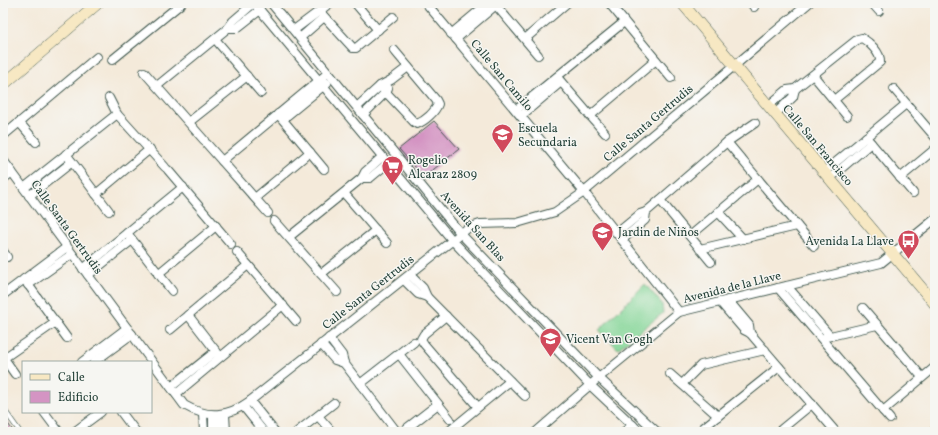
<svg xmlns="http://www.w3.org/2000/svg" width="938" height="435" viewBox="0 0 938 435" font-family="Vollkorn,serif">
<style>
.green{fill:#83d596;stroke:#518965}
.building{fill:#d494c3}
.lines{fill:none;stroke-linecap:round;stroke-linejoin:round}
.lane-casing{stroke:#3f574d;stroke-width:5.5}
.street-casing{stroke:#3f574d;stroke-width:10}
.secondary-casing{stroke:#3f574d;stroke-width:12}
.lane{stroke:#fff;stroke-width:4}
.street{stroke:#fff;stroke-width:8}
.secondary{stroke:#f7e8c3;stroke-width:11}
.labels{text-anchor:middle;stroke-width:3;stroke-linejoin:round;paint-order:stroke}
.street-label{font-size:12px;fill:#1f3d34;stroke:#f6f6f2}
.poi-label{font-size:12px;fill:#1f3d34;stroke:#f6f6f2;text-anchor:start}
</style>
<rect width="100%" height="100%" fill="#f6f6f2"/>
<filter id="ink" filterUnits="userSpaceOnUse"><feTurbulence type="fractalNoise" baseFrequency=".025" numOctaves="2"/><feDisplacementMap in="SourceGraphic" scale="8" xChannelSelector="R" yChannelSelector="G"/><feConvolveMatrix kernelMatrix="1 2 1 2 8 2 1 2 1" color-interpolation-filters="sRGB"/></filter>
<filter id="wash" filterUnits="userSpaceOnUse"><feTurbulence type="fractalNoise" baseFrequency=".012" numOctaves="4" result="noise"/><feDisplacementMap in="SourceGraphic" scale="16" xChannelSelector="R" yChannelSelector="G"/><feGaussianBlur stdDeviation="0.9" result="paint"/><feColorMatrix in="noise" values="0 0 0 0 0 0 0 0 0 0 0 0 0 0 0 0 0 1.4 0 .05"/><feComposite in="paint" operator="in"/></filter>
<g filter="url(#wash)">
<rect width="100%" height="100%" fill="#f4eada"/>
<path class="green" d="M645,284L662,304L663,313L618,349L599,330Z"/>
<g id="blocks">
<g class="building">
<path d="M434,121L459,149L424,177L399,149Z"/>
<path d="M3,417L14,432H3Z"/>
</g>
</g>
</g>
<g filter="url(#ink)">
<use href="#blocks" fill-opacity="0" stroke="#3f574d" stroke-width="1"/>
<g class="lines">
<defs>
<path id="lane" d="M3,408L20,432"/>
<g id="street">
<path d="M254,3L453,241L590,385L640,432"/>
<path d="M271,3L461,234L599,378L657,432"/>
<path d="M355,3L378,30"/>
<path d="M426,3L584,192L679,312"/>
<path d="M494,3L538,55"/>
<path d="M609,3L671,78"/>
<path d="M751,3L754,7"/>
<path d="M872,3L879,11"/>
<path d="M320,12L353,48H356L393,17"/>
<path d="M228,28H237L260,10"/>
<path d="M294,30L330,3"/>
<path d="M451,34L488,3"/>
<path d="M300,38L324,17"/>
<path d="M215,39L261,93"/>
<path d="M456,39L496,5"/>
<path d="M525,39L567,3"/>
<path d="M112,60L182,3"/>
<path d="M144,72L204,140"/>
<path d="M813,75L847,116"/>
<path d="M557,77L605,133"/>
<path d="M157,86L228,28L233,21L254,3"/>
<path d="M380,86L414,122L417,124C425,121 435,112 438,104L436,100L394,50"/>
<path d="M894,89L935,137"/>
<path d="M109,98L117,114"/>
<path d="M768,106L787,90L795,89L858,39L862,38C869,42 881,53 880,62L834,100"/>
<path d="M357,107L380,86L391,80L408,67"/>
<path d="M516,110L624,22"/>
<path d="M278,114L324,169"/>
<path d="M775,114L793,97L795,89"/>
<path d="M363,115L386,92L388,88"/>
<path d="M521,116L561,82"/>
<path d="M590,116L656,60"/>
<path d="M283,119L327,83"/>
<path d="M19,122L36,142"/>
<path d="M189,122L247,76"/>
<path d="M3,136L97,57"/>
<path d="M866,137L913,193"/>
<path d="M727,142L814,246"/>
<path d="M207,144L268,213"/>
<path d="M66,154L109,211"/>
<path d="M3,160L184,405C208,419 228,417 250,401L468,228L480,224L517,223L555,212L584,192L809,3"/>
<path d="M222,161L328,73"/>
<path d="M168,170L231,244"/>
<path d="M824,172L906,104"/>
<path d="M362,178H370L388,163"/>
<path d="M900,178L935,149"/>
<path d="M3,179L12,172"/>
<path d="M829,179L871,143"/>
<path d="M24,188L117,114L165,167"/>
<path d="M344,193L387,243"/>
<path d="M96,194L150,149"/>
<path d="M29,196L72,162"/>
<path d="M255,198L310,152"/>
<path d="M660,200L711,262"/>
<path d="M718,212L743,239"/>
<path d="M274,221L337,292"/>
<path d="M127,233L172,291"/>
<path d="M617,233L640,214L646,212L727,142L755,123"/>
<path d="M690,236L758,179"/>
<path d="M289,237L362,178L365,172L382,157"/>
<path d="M622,240L645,220L646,212"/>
<path d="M700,249L797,226"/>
<path d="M3,251L7,257"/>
<path d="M237,252L296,321"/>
<path d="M83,269L183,187"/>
<path d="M158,274L216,226"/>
<path d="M321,274L376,230"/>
<path d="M88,275L132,240"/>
<path d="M410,275L423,288L427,297L525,396"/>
<path d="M24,279L67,338"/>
<path d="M404,280L418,294L427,297"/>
<path d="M28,285L72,254"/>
<path d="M787,286L830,336"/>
<path d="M778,288L890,419"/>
<path d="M3,295L67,247"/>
<path d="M728,300L749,325L750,333"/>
<path d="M720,302L744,330L750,333L793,383"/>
<path d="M863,308L922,377"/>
<path d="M188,315L219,355"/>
<path d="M446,316L424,334L421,339L424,344L478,407"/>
<path d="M170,330L248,265"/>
<path d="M826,337L877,325"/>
<path d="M329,338L342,355L344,363L397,432"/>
<path d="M321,344L335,360L344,363"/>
<path d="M399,354L450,419"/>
<path d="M3,357L15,374"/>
<path d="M4,358L56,322"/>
<path d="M82,362L127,328"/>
<path d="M94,362L132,334"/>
<path d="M670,374L718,416"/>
<path d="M360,384L414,342"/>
<path d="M682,384L701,365L765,350"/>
<path d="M796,386L836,432"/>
<path d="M171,387L216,351"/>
<path d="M176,394L283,305"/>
<path d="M250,401L275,432"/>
<path d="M243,406L264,432"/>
<path d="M883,411L935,367"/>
<path d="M44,412L59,432"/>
<path d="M121,412L136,432"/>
<path d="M203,414L204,432"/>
<path d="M225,414L226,432"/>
<path d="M218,415L220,432"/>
<path d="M318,416L332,432"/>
<path d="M703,428L779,367"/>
<path d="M74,432L101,412"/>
<path d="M213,432V415"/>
<path d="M297,432L334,403"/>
<path d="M402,432L438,404"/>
<path d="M448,432L510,381"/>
<path d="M536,432L590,385L679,312L881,263L935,219"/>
<path d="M624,432L633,425"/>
<path d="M778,432L812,404"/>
<path d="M933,432L935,430"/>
</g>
<g id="secondary">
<path d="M682,3L935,304"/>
<path d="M3,85L98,3"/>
</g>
</defs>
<use href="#lane" class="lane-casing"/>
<use href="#street" class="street-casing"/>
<use href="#secondary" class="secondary-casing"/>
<use href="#lane" class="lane"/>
<use href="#street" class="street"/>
<use href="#secondary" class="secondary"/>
</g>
</g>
<defs>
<symbol id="school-pin" viewBox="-11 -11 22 30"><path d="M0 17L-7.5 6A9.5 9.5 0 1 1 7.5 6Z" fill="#d1495b" stroke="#f6f6f2"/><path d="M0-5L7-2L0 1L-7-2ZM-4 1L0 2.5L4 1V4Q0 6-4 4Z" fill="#fff"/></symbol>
<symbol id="supermarket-pin" viewBox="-11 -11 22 30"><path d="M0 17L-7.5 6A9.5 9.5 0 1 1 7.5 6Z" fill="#d1495b" stroke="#f6f6f2"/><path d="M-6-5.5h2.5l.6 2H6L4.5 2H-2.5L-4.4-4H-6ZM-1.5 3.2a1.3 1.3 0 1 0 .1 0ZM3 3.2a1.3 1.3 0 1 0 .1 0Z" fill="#fff"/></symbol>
<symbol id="bus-pin" viewBox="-11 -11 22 30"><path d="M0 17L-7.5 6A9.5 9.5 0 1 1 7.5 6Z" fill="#d1495b" stroke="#f6f6f2"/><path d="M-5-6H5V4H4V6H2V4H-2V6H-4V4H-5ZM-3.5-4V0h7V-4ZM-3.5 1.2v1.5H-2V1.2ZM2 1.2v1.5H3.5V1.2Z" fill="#fff"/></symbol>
</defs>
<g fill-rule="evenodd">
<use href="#school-pin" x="490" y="122" width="25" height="34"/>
<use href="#supermarket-pin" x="380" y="154" width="25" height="34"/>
<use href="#school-pin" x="590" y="220" width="25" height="34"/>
<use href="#bus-pin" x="896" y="228" width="25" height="34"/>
<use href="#school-pin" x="538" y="326" width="25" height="34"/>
</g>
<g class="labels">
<g class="street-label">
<text transform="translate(502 75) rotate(50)" y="4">Calle San Camilo</text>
<text transform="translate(648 123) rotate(-40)" y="4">Calle Santa Gertrudis</text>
<text transform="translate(818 145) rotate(50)" y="4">Calle San Francisco</text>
<text transform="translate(473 226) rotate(48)" y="4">Avenida San Blas</text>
<text transform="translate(67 227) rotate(54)" y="4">Calle Santa Gertrudis</text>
<text transform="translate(732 287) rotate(-14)" y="4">Avenida de la Llave</text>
<text transform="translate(368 292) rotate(-38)" y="4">Calle Santa Gertrudis</text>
</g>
<g class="poi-label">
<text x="518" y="132">Escuela<tspan x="518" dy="14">Secundaria</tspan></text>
<text x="408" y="164">Rogelio<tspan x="408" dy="14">Alcaraz 2809</tspan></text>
<text x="618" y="236">Jardin de Niños</text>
<text x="894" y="245" text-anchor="end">Avenida La Llave</text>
<text x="566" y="343">Vicent Van Gogh</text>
</g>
</g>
<rect width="938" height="435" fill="none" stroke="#f6f6f2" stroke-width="16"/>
<rect x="22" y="361" width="130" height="52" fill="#f6f6f2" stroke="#a0aca6"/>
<rect x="30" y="374" width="20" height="6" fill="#f7e8c3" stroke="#a0aca6"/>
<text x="58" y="381" font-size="12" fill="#1f3d34">Calle</text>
<rect x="30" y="391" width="20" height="12" fill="#d494c3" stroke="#a0aca6"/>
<text x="58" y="401" font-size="12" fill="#1f3d34">Edificio</text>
</svg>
